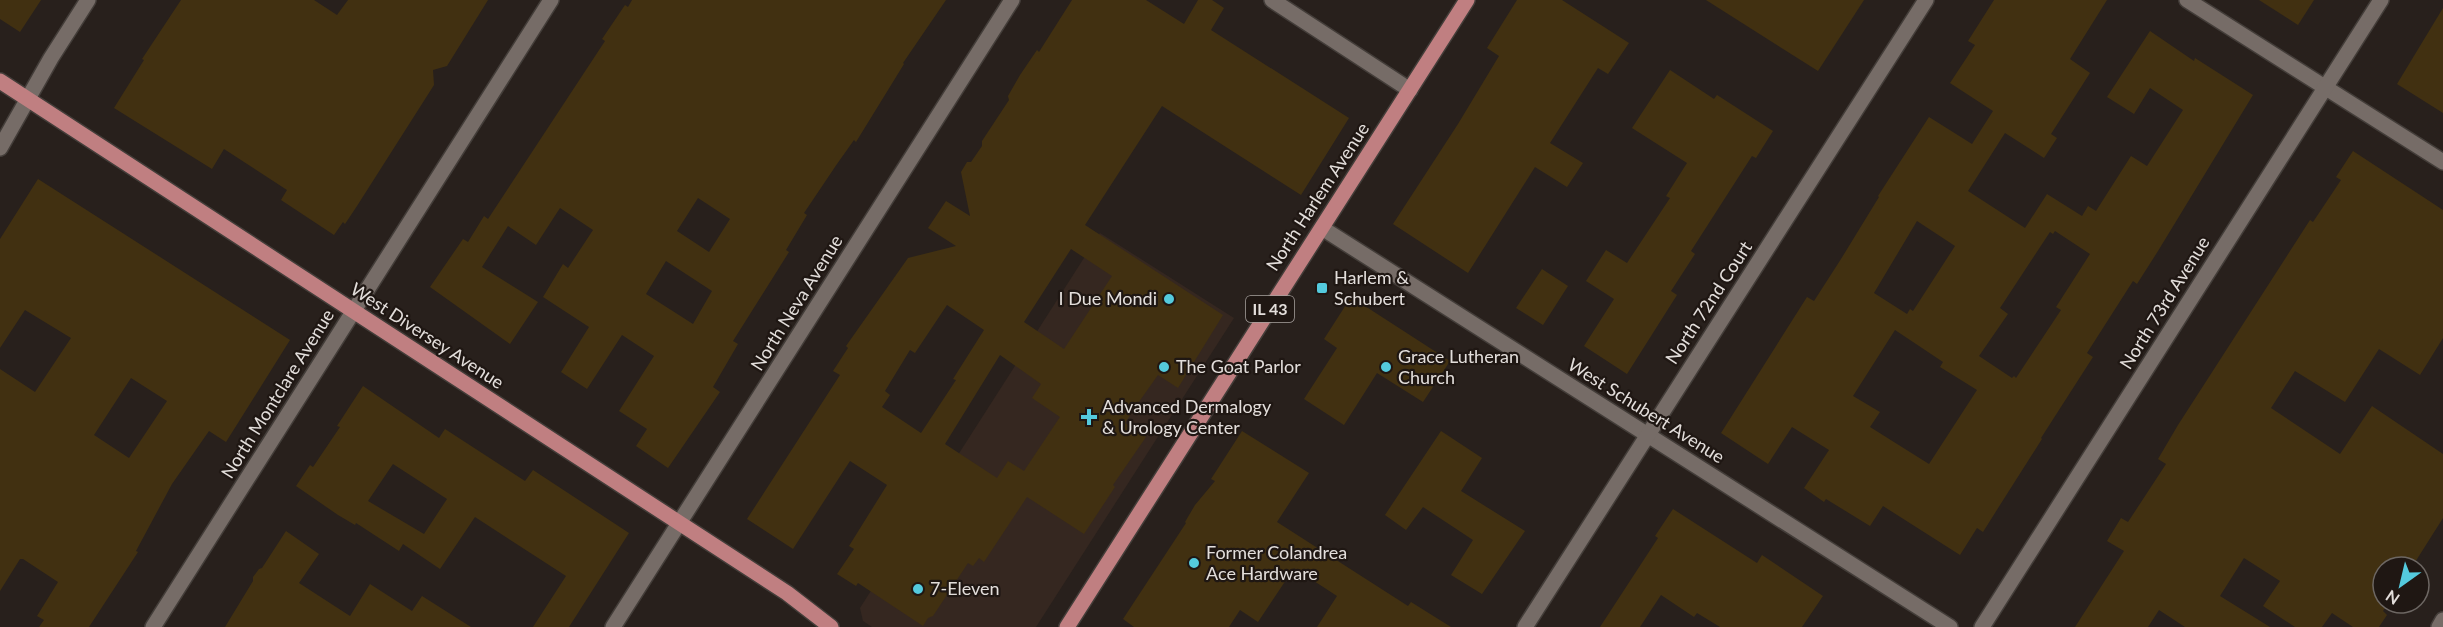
<svg xmlns="http://www.w3.org/2000/svg" width="2443" height="627" viewBox="0 0 2443 627" font-family="Lato,sans-serif">
<style>
.built{fill:#352720}
.building{fill:#413011;fill-rule:evenodd}
.lines{fill:none;stroke-linecap:round;stroke-linejoin:round}
.minor-casing{stroke:#433d39;stroke-width:18}
.major-casing{stroke:#433d39;stroke-width:18}
.minor{stroke:#766c67;stroke-width:15}
.major{stroke:#c07f81;stroke-width:15}
.poi-dot{fill:#54cadd;stroke:#1f1713;stroke-width:2}
.labels{text-anchor:middle;stroke-width:4.5;stroke-linejoin:round;paint-order:stroke}
.shield{fill:#1f1713;stroke:#a8a29f;stroke-width:1.5}
.shield-label{font-size:16px;font-weight:bold;fill:#e3dedb}
.street-label{font-size:18px;fill:#e3dedb;stroke:#1f1713}
.poi-label{font-size:18px;fill:#e3dedb;stroke:#1f1713;text-anchor:start}
</style>
<rect width="100%" height="100%" fill="#28201c"/>
<path class="built" d="M1100,233L1234,318L1036,627H872L863,621L860,608Z"/>
<g class="building">
<path d="M0,0H41L20,32L0,19Z"/>
<path d="M181,0H314L337,15L348,0H488L447,66L433,70L434,85L357,206L345,224L343,222L334,235L281,200L287,190L224,149L212,169L114,108L144,60L142,59Z"/>
<path d="M632,0H946L903,63L904,64L856,142L854,140L837,164L804,213L807,215L786,250L789,252L733,341L738,344L713,387L720,392L668,468L636,446L647,429L619,411L654,356L622,335L587,389L561,372L589,327L543,297L563,264L568,268L593,230L560,208L536,245L508,226L482,267L538,302L510,344L430,287L463,239L468,242L484,216L488,219L605,41L602,39L625,5L628,7ZM698,198L730,219L709,252L677,231ZM666,261L712,291L693,324L646,294Z"/>
<path d="M1072,0H1146L1184,24L1198,0H1212L1224,8L1211,30L1349,118L1301,195L1162,106L1085,225L1223,315L1178,388L1158,375L1136,406L1125,423L1146,437L1113,485L1115,487L1084,534L1027,497L984,562L979,558L973,566L968,563L933,616L928,618L923,626L858,583L856,586L837,574L854,549L849,546L887,485L850,461L793,549L747,519L840,375L833,371L848,348L846,346L908,258L956,246L928,228L946,201L970,216L961,172L967,162H971L982,146V141L1009,100L1008,96L1020,75L1037,50L1039,52ZM1071,249L1112,276L1064,349L1024,322ZM947,305L984,330L953,379L956,380L921,433L882,407L890,395L885,391L910,350L915,353ZM1000,355L1041,384L1032,398L1060,417L1024,471L1008,461L997,478L945,444Z"/>
<path d="M1517,0H1562L1629,43L1608,74L1598,68L1550,143L1583,163L1567,187L1535,167L1468,273L1393,224L1458,124L1499,56L1487,48Z"/>
<path d="M1706,0H1864L1818,71Z"/>
<path d="M1994,0H2107L2070,59L2090,73L2051,134L2057,138L2044,158L2005,133L1968,191L2025,228L2047,194L2082,216L2088,206L2096,211L2131,156L2147,166L2183,110L2150,88L2134,114L2107,97L2150,31L2194,61L2195,58L2253,95L2158,251L2137,284L2133,281L2087,353L2093,357L2041,438L2042,439L2000,505L1983,532L1977,528L1960,555L1883,506L1870,526L1826,499L1824,502L1804,488L1829,450L1792,427L1768,464L1721,433L1807,297L1814,301L1841,259L1879,197L1878,196L1929,117L1972,144L1993,111L1950,83L1975,45L1968,41ZM1917,221L1955,246L1913,311L1910,309L1907,314L1874,293ZM2055,231L2090,254L2056,307L2061,310L2016,378L2014,376L2012,378L1979,356L2008,314L2000,308L2050,232L2053,234ZM1895,330L1943,362L1940,367L1977,390L1929,464L1870,427L1880,412L1853,396Z"/>
<path d="M2259,0H2314L2298,25Z"/>
<path d="M2443,8V113L2397,84Z"/>
<path d="M1670,70L1714,99L1717,95L1773,131L1756,158L1752,156L1691,251L1695,254L1671,291L1677,295L1627,374L1584,346L1614,299L1586,281L1606,250L1627,263L1670,198L1666,196L1687,163L1632,128Z"/>
<path d="M2353,151L2443,210V338L2420,375L2379,349L2345,402L2295,371L2271,408L2340,454L2372,406L2443,454V518L2412,567H2383V603H2388L2383,611L2387,615L2379,627H2353L2332,613L2322,627H2295L2263,606L2280,581L2244,558L2220,596L2270,627H2185L2159,610L2148,627H2075L2124,551L2107,541L2121,518L2128,522L2166,464L2158,459L2178,425L2310,220L2313,222L2341,180L2336,177Z"/>
<path d="M38,179L290,340L226,442L209,431L172,484L136,551L138,552L89,627H39L44,620L37,616L58,582L23,559H20L0,591V369L35,392L71,338L25,310L0,348V239ZM131,378L167,401L129,458L94,435Z"/>
<path d="M1542,269L1568,286L1543,325L1516,308Z"/>
<path d="M1351,297L1450,361L1423,402L1377,373L1344,425L1304,399L1337,348L1324,339Z"/>
<path d="M363,386L439,438L445,429L525,481L533,470L629,533L569,627H533L566,576L475,517L440,569L403,544L399,551L356,523L355,525L338,515L296,486L310,465L313,467L340,427L337,426ZM393,464L447,499L424,534L368,501Z"/>
<path d="M1242,431L1309,473L1277,522L1408,606L1411,602L1451,627H1317L1337,596L1294,568L1258,622L1240,610L1229,627H1134L1123,619L1186,523L1185,522L1195,505L1215,481L1211,479Z"/>
<path d="M1441,431L1482,458L1461,491L1525,531L1482,594L1451,575L1473,540L1423,507L1406,530L1385,515Z"/>
<path d="M1673,509L1757,563L1762,555L1823,596L1802,627H1720L1697,613L1694,617L1661,595L1640,627H1600L1658,538L1655,536Z"/>
<path d="M286,531L319,554L299,583L350,616L370,584L412,611L422,596L471,627H225L253,581V577L259,569L262,568Z"/>
</g>
<g class="lines">
<defs>
<g id="minor">
<path d="M1272,0L1410,90"/>
<path d="M2187,0L2443,162"/>
<path d="M0,148L51,58L88,0"/>
<path d="M1322,228L1950,627"/>
<path d="M153,627L551,0"/>
<path d="M613,627L1012,0"/>
<path d="M1525,627L1926,0"/>
<path d="M1982,627L2381,0"/>
<path d="M2439,627L2443,620"/>
</g>
<g id="major">
<path d="M0,81L787,593L831,627"/>
<path d="M1067,627L1467,0"/>
</g>
</defs>
<use href="#minor" class="minor-casing"/>
<use href="#major" class="major-casing"/>
<use href="#minor" class="minor"/>
<use href="#major" class="major"/>
</g>
<g class="poi-dot">
<rect x="1316" y="282" width="12" height="12" rx="3"/>
<circle cx="1169" cy="299" r="6"/>
<circle cx="1164" cy="367" r="6"/>
<circle cx="1386" cy="367" r="6"/>
<path d="M1086 408h6v6h6v6h-6v6h-6v-6h-6v-6h6z"/>
<circle cx="1194" cy="563" r="6"/>
<circle cx="918" cy="589" r="6"/>
</g>
<g class="labels">
<rect class="shield" x="1246" y="296" width="48" height="26" rx="4.5"/>
<g class="shield-label">
<text x="1270" y="315">IL 43</text>
</g>
<g class="street-label">
<text transform="translate(1318 197) rotate(-57)" y="6">North Harlem Avenue</text>
<text transform="translate(797 303) rotate(-58)" y="6">North Neva Avenue</text>
<text transform="translate(1709 303) rotate(-57)" y="6">North 72nd Court</text>
<text transform="translate(2165 303) rotate(-58)" y="6">North 73rd Avenue</text>
<text transform="translate(427 336) rotate(33)" y="6">West Diversey Avenue</text>
<text transform="translate(278 394) rotate(-58)" y="6">North Montclare Avenue</text>
<text transform="translate(1646 411) rotate(32)" y="6">West Schubert Avenue</text>
</g>
<g class="poi-label">
<text x="1334" y="284">Harlem &amp;<tspan x="1334" dy="21">Schubert</tspan></text>
<text x="1157" y="305" text-anchor="end">I Due Mondi</text>
<text x="1398" y="363">Grace Lutheran<tspan x="1398" dy="21">Church</tspan></text>
<text x="1176" y="373">The Goat Parlor</text>
<text x="1102" y="413">Advanced Dermalogy<tspan x="1102" dy="21">&amp; Urology Center</tspan></text>
<text x="1206" y="559">Former Colandrea<tspan x="1206" dy="21">Ace Hardware</tspan></text>
<text x="930" y="595">7-Eleven</text>
</g>
</g>
<g transform="translate(2401 585) rotate(214)"><circle r="28" fill="#1f1713" stroke="#6d6763" stroke-width="1.5"/>
<path d="M0-4.5L10 22L0 15L-10 22Z" fill="#54cadd"/>
<text y="-9" font-size="16" font-weight="bold" text-anchor="middle" fill="#e3dedb">N</text>
</g>
</svg>
